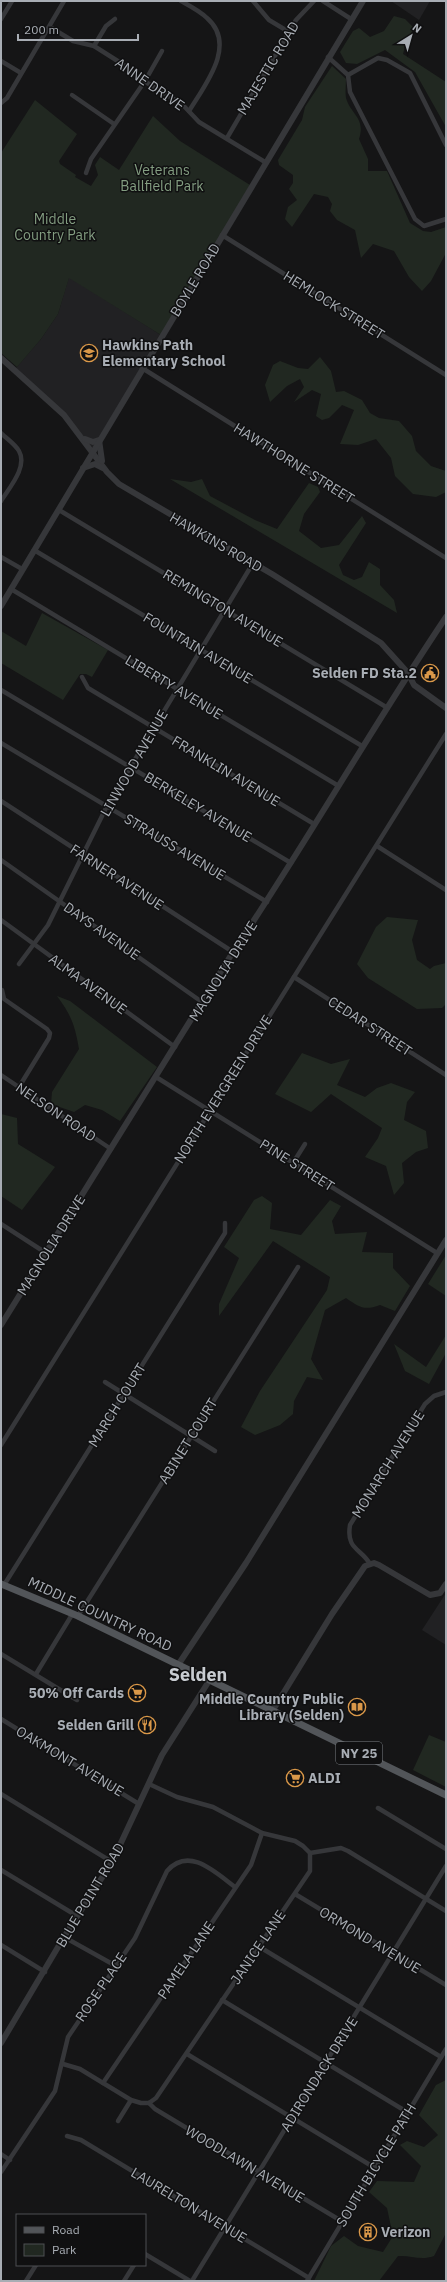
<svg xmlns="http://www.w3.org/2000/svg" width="447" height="2282" viewBox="0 0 447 2282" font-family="'IBM Plex Sans',sans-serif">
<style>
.built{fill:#212123}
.green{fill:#212821}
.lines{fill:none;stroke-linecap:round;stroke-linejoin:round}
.minor{stroke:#36373a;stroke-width:4.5}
.tertiary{stroke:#36373a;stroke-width:6}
.primary{stroke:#525559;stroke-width:7}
.labels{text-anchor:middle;stroke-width:3;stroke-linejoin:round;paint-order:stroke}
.shield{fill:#101011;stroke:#7a7e83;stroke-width:1}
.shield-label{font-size:13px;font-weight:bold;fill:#a8adb4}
.street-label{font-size:14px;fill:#a8adb4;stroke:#101011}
.park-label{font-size:14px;fill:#839d81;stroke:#101011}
.poi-label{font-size:14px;font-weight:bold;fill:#a8adb4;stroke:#101011;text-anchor:end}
.district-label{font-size:18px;font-weight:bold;fill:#c8ccd1;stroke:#101011}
</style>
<rect width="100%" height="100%" fill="#151516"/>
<g class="built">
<path d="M391,1H430L419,20Z"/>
<path d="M69,277L161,335L93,448L16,368L41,339L58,314Z"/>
<path d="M446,1593V1645L422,1630Z"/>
</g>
<g class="green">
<path d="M394,16L405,19L414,28L406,42L403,54L446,82V127L415,72L385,50L357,64L346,63L340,52L353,31L359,28L370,37L384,31Z"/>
<path d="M332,66L346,79C346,85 345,92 346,98C351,115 366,118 359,139L368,159V171H387L410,223L423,231L431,232L446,227V253L431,281L422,291L409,277L394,251L373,244L361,258L355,230L337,220L330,211L332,204L328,197L314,194L292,227L285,219L288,207L297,200L289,189L293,183V175L279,165L278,160L302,120L305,107Z"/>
<path d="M35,100L77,134L59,161L60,164L76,175L75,177L91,186L98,175L95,165L100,157L119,170L153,116L180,141L250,185L161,335L69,278L58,314L41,339L17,367L1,353V153Z"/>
<path d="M320,357L331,371L336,392L344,391L362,400L370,413L379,418L399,421L412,436L416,451L431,466L446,471V492L436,497L413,494L395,476L391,458L376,439L358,445L340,444L354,410L342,405L329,418L322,420L316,416L321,394L312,390L294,402L304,387L300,379L287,386L270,402L265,385L273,365L280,361L298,368L308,369Z"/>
<path d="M170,479L191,482L202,479L210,496L255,520L277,529L309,483L318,487L320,492L304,514L299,531L321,548L339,545L362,516L366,523L339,565L343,575L354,580L362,577L369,562L380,569V585L394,600L397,613Z"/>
<path d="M42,613L108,650L92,677L86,674H80L63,700L1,663V631L26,646Z"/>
<path d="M387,917L418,920L412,940L417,960L430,969L434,966L446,963V1004L442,1008L417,1009L368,978L357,964L376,927Z"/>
<path d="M57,996L70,1001L157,1067L120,1121L102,1110L85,1105L74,1112L51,1104L52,1092L79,1049C75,1025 71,1015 57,996Z"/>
<path d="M302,1053L331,1064L350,1059L337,1085L365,1097L377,1088L391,1083L415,1092L407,1102L404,1120L426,1131L428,1148L416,1152L402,1163L404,1183L394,1195L386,1166L365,1157L378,1138L382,1128L331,1094L311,1112L275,1094Z"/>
<path d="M1,1114L17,1118L18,1144L55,1167L22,1210L1,1196Z"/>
<path d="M262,1196L272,1203L270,1229L301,1235L330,1200L341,1206L332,1221L335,1234L367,1232L362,1252L393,1253V1268L410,1286L395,1311L380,1305C364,1311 359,1307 346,1298L325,1310L311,1359L323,1380L307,1377L294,1401L293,1414L280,1425L255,1435L241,1427L260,1391L327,1290L330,1277L273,1241L219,1316V1304L239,1258L224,1247L254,1200Z"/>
<path d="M446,1255V1296L428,1284Z"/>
<path d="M446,1335V1353L429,1384L405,1371L394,1344L426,1367Z"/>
<path d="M429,1735L446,1742V1787L413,1770Z"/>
<path d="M446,2080V2233L434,2256C420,2261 411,2255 398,2256L379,2281H314L331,2246L344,2236L358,2246L383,2252L393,2236L387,2208L369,2192L377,2181L414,2182L421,2166L400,2145L407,2141L424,2147L438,2135L419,2115L436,2085Z"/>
</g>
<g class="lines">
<g class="minor">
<path d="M181,1C190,6 200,11 207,18C238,45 204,86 189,111"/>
<path d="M253,1L269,20L289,32"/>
<path d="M323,1L351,19"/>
<path d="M1,19L12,1"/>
<path d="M50,27L73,41L94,46L124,65L139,78L182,104L199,122L265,162"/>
<path d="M94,46L106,26L115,19"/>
<path d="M328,57L348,75L350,92L415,219L424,226L446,219"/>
<path d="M1,61L21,73"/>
<path d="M348,75L378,58L387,60L410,73L446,145"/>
<path d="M72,95L114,124"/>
<path d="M1,103L7,98L64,1"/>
<path d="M227,138L296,20L314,1"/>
<path d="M86,173L91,159L145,81L162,51"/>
<path d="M222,235L446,375"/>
<path d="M142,368L446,558"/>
<path d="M1,433C7,439 15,444 19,451C28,467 9,488 1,501"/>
<path d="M59,510L386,707"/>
<path d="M34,550L362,746"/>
<path d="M1,557L22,569"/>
<path d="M11,589L337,785"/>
<path d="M82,677L88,688L314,824"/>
<path d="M1,690L291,863"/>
<path d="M1,743L267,902"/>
<path d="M1,801L233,952"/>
<path d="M377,846L446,890"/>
<path d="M1,860L202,1002"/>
<path d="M1,920L175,1047"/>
<path d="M19,964L48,925L107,806L253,563"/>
<path d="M294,977L446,1075"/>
<path d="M2,990L4,999L47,1029L50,1033L49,1038L19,1087"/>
<path d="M1,1075L111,1149"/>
<path d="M156,1077L437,1253"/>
<path d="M293,1163L305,1144"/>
<path d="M1,1224L46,1253"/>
<path d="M105,1382L215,1451"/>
<path d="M1,1445L446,734"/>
<path d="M370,1564C361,1548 346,1550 350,1525L425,1404L434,1396L446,1392"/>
<path d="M4,1585L225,1233V1223"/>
<path d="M78,1616L298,1267"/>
<path d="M1,1654L77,1700"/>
<path d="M36,1674L73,1613"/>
<path d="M1,1719L139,1804"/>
<path d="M1,1794L112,1862"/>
<path d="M378,1808L446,1849"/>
<path d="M310,1853L341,1848L348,1851L446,1911"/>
<path d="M1,1870L77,1916"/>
<path d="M295,1894L446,1985"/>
<path d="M64,1937L116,1966"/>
<path d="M1,1945L45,1972"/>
<path d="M258,1946L441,2057"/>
<path d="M222,2000L407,2112"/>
<path d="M187,2054L375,2168"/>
<path d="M63,2064L80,2069L131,2100L141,2103H149L156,2098L310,1871V1853L303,1846L295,1841L262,1833L213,1807L177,1797L149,1784"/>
<path d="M103,2083L251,1865L262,1833"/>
<path d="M149,2103L155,2109L343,2222"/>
<path d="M118,2121L131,2100"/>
<path d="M67,2136L81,2140L309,2278"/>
<path d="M1,2154L10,2160"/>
<path d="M1,2172L55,2091L68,2037L135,1938L167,1871C189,1846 215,1872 235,1887"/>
<path d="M145,2254L190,2281"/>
<path d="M26,2281L36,2265"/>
<path d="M124,2281L134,2265"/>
<path d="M192,2281L446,1866"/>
<path d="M307,2281L446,2049"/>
</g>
<g class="tertiary">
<path d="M1,358L64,415L107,472L119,484L272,574L381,643L408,673L414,685L446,708"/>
<path d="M85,439L93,442L99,440L102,461"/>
<path d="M83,468L95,464L103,468"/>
<path d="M1,606L363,1"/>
<path d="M1,1325L233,952C307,842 372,727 446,617"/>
<path d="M178,1665L246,1563L446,1240"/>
<path d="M273,1710L332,1614L365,1566L374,1563L379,1565L430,1595L440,1593L446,1584"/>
<path d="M1,2043L64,1937L112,1862L162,1755L209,1681"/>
</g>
<path class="primary" d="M1,1584L78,1616L446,1795"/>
</g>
<defs>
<symbol id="school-ring" viewBox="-11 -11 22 22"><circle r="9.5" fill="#101011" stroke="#da9849" stroke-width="1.5"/><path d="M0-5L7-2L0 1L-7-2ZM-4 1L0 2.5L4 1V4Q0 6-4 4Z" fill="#da9849"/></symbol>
<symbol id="civic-ring" viewBox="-11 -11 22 22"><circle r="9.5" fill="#101011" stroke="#da9849" stroke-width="1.5"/><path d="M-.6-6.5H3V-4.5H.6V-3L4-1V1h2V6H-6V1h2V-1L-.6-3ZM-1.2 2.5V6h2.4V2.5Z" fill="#da9849"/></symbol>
<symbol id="supermarket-ring" viewBox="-11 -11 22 22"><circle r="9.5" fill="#101011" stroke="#da9849" stroke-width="1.5"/><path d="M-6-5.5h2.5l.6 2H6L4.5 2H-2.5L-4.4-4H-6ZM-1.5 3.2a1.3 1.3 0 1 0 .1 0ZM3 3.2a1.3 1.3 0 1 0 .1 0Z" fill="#da9849"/></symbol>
<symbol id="library-ring" viewBox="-11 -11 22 22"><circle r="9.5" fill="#101011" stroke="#da9849" stroke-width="1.5"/><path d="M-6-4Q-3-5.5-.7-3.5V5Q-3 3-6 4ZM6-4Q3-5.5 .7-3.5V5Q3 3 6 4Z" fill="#da9849"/></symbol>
<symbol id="restaurant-ring" viewBox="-11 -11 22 22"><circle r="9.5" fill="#101011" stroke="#da9849" stroke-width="1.5"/><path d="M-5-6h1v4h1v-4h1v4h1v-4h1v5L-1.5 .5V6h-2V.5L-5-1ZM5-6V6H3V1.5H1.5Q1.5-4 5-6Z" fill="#da9849"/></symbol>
<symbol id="building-ring" viewBox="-11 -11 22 22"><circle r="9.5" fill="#101011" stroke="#da9849" stroke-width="1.5"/><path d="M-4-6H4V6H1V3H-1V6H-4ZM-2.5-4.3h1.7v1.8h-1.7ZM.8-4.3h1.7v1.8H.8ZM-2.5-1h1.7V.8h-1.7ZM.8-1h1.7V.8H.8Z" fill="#da9849"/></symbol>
</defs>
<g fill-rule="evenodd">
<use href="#school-ring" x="79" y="343" width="20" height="20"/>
<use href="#civic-ring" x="420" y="663" width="20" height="20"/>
<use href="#supermarket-ring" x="127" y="1683" width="20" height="20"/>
<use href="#library-ring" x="347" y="1697" width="20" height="20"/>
<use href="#restaurant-ring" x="137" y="1715" width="20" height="20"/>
<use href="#supermarket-ring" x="285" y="1768" width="20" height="20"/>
<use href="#building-ring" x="358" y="2222" width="20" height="20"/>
</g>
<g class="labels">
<rect class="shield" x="336" y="1742" width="46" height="22" rx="3"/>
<g class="shield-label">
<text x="359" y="1758">NY 25</text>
</g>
<g class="street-label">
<text transform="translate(268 68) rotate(-59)" y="5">MAJESTIC ROAD</text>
<text transform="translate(150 84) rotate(35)" y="5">ANNE DRIVE</text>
<text transform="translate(195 280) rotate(-59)" y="5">BOYLE ROAD</text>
<text transform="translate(334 305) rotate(32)" y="5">HEMLOCK STREET</text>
<text transform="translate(294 463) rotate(32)" y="5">HAWTHORNE STREET</text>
<text transform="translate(216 542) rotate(30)" y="5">HAWKINS ROAD</text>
<text transform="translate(223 608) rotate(31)" y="5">REMINGTON AVENUE</text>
<text transform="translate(198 648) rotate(31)" y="5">FOUNTAIN AVENUE</text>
<text transform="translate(174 687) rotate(31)" y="5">LIBERTY AVENUE</text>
<text transform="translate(134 763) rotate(-60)" y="5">LINWOOD AVENUE</text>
<text transform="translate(226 771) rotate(31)" y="5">FRANKLIN AVENUE</text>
<text transform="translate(198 807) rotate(31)" y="5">BERKELEY AVENUE</text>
<text transform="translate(175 847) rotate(31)" y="5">STRAUSS AVENUE</text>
<text transform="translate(117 877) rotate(33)" y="5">FARNER AVENUE</text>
<text transform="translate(102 931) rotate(35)" y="5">DAYS AVENUE</text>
<text transform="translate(223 971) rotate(-58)" y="5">MAGNOLIA DRIVE</text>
<text transform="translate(88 984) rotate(36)" y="5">ALMA AVENUE</text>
<text transform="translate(370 1026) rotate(33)" y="5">CEDAR STREET</text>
<text transform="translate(223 1089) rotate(-58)" y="5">NORTH EVERGREEN DRIVE</text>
<text transform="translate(56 1112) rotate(34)" y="5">NELSON ROAD</text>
<text transform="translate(297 1165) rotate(32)" y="5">PINE STREET</text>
<text transform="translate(51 1245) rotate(-58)" y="5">MAGNOLIA DRIVE</text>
<text transform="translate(117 1405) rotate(-58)" y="5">MARCH COURT</text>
<text transform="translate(188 1441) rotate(-58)" y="5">ABINET COURT</text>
<text transform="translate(388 1464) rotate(-58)" y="5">MONARCH AVENUE</text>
<text transform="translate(100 1614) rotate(25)" y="5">MIDDLE COUNTRY ROAD</text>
<text transform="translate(70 1761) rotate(31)" y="5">OAKMONT AVENUE</text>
<text transform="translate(90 1895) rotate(-59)" y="5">BLUE POINT ROAD</text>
<text transform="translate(370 1940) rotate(31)" y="5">ORMOND AVENUE</text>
<text transform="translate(258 1947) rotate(-56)" y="5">JANICE LANE</text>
<text transform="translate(186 1960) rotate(-56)" y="5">PAMELA LANE</text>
<text transform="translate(101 1987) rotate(-56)" y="5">ROSE PLACE</text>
<text transform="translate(319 2074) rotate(-58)" y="5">ADIRONDACK DRIVE</text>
<text transform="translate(245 2164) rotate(31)" y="5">WOODLAWN AVENUE</text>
<text transform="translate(376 2165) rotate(-59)" y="5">SOUTH BICYCLE PATH</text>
<text transform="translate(189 2205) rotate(31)" y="5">LAURELTON AVENUE</text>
</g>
<g class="park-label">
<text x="162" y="175">Veterans<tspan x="162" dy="16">Ballfield Park</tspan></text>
<text x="55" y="224">Middle<tspan x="55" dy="16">Country Park</tspan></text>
</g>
<g class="poi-label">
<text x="102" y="350" text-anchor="start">Hawkins Path<tspan x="102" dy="16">Elementary School</tspan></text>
<text x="417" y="678">Selden FD Sta.2</text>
<text x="124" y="1698">50% Off Cards</text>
<text x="344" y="1704">Middle Country Public<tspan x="344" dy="16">Library (Selden)</tspan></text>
<text x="134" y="1730">Selden Grill</text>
<text x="308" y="1783" text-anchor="start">ALDI</text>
<text x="381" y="2237" text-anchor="start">Verizon</text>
</g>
<g class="district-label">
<text x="198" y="1681">Selden</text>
</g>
</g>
<rect width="447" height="2282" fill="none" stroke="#a8adb4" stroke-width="4"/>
<rect x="16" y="2214" width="130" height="52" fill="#101011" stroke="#4d4f52"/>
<rect x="24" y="2227" width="20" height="6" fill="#525559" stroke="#4d4f52"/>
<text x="52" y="2234" font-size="12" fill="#a8adb4">Road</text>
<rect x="24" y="2244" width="20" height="12" fill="#212821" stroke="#4d4f52"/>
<text x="52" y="2254" font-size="12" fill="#a8adb4">Park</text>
<g transform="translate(411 36) rotate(37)" stroke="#101011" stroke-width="3" paint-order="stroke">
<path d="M0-3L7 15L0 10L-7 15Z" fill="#a8adb4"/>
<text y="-6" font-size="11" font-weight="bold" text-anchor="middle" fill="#a8adb4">N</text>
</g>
<path d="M18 34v6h120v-6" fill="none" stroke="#a8adb4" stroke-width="2"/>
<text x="24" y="34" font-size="12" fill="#a8adb4" stroke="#101011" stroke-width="3" paint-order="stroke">200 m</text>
</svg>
